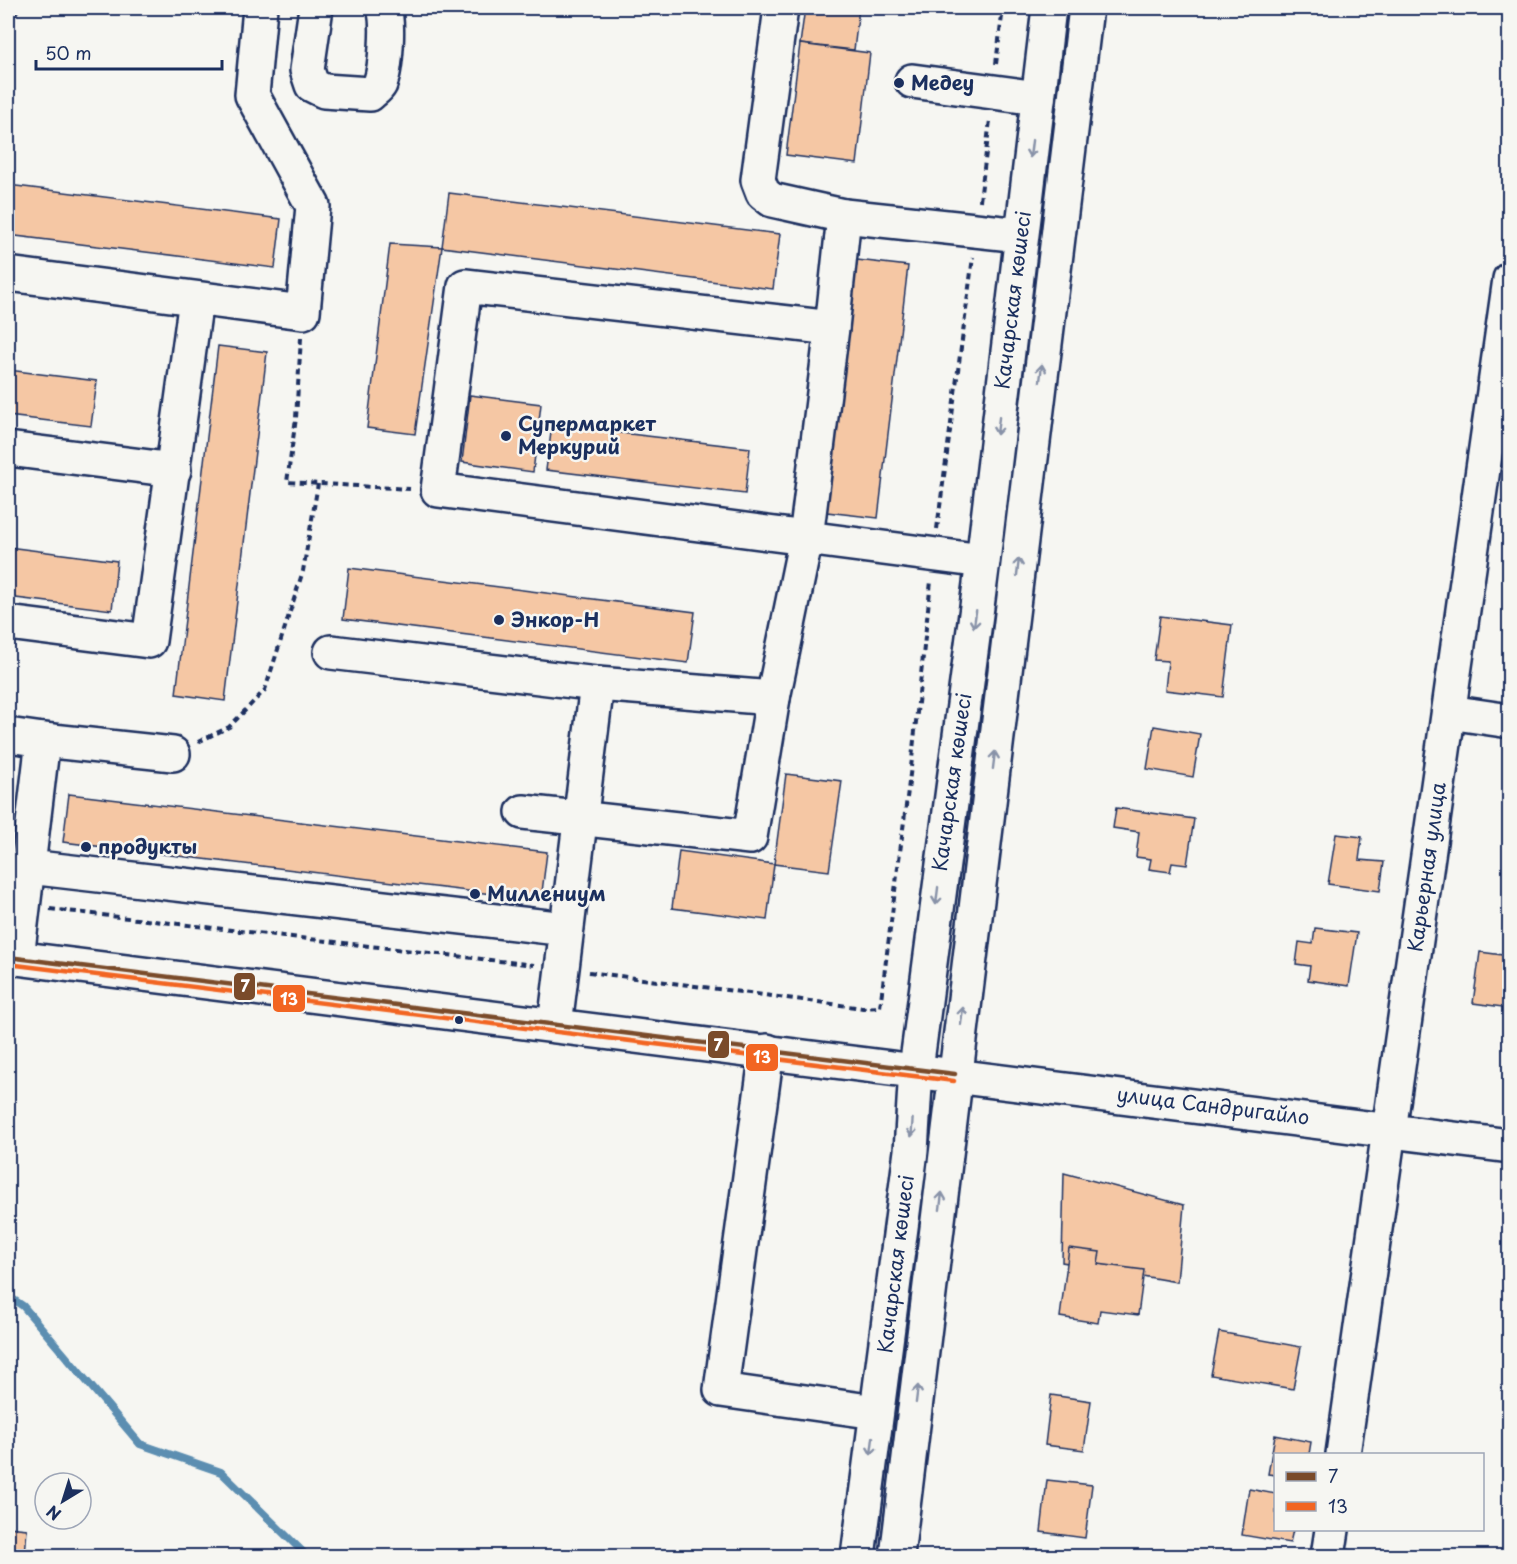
<svg xmlns="http://www.w3.org/2000/svg" width="1517" height="1564" viewBox="0 0 1517 1564" font-family="'Playpen Sans',sans-serif">
<style>
.lines{fill:none;stroke-linecap:round;stroke-linejoin:round}
.stream{stroke:#5c8eb1;stroke-width:8}
.building{fill:#f5c7a4;stroke:#1b2f5e;stroke-width:1.5}
.minor-casing{stroke:#1b2f5e;stroke-width:38}
.major-casing{stroke:#1b2f5e;stroke-width:38}
.path{stroke:#1b2f5e;stroke-width:4;stroke-dasharray:6 4.5;stroke-linecap:butt}
.minor{stroke:#f6f6f2;stroke-width:33}
.major{stroke:#f6f6f2;stroke-width:33}
.bus-1-casing{stroke:#f6f6f2;stroke-width:9}
.bus-2-casing{stroke:#f6f6f2;stroke-width:9}
.bus-1{stroke:#7a4b2a;stroke-width:4.5}
.bus-2{stroke:#f26522;stroke-width:4.5}
.oneway{stroke:#8892a8}
.poi-dot{fill:#1b2f5e;stroke:#f6f6f2;stroke-width:2}
.labels{text-anchor:middle;stroke-width:5;stroke-linejoin:round;paint-order:stroke}
.poi-label{font-size:20px;font-weight:bold;fill:#1b2f5e;stroke:#f6f6f2;text-anchor:start}
.street-label{font-size:20px;fill:#1b2f5e;stroke:#f6f6f2}
.line-badge{stroke:#f6f6f2;stroke-width:2}
.badge-label{font-size:16px;text-anchor:middle;font-weight:bold;fill:#fff}
</style>
<rect width="100%" height="100%" fill="#f6f6f2"/>
<filter id="ink" filterUnits="userSpaceOnUse"><feTurbulence type="fractalNoise" baseFrequency=".0167" numOctaves="2"/><feDisplacementMap in="SourceGraphic" scale="12" xChannelSelector="R" yChannelSelector="G"/><feConvolveMatrix kernelMatrix="1 2 1 2 8 2 1 2 1" color-interpolation-filters="sRGB"/></filter>
<g filter="url(#ink)">
<g class="lines">
<path class="stream" d="M8,1296L23,1306L140,1444L221,1472L307,1556"/>
</g>
<g class="building">
<path d="M8,8H21L15,15Z"/>
<path d="M805,8H859L854,50L800,44Z"/>
<path d="M800,44L870,53L857,164L786,155Z"/>
<path d="M8,185L281,219L275,268L8,235Z"/>
<path d="M449,193L780,234L773,289L442,247Z"/>
<path d="M390,244L442,247L415,434L367,428Z"/>
<path d="M857,260L908,266L878,518L827,512Z"/>
<path d="M218,346L267,352L225,701L176,694Z"/>
<path d="M8,370L97,381L91,426L8,416Z"/>
<path d="M470,395L541,404L533,472L462,462Z"/>
<path d="M552,425L750,448L745,494L546,470Z"/>
<path d="M8,547L117,561L112,610L8,597Z"/>
<path d="M349,568L695,612L688,663L343,619Z"/>
<path d="M1160,616L1232,625L1223,697L1165,690L1168,661L1154,660Z"/>
<path d="M1154,726L1200,734L1193,777L1147,769Z"/>
<path d="M786,774L842,781L829,871L774,864Z"/>
<path d="M69,794L547,852L541,900L63,842Z"/>
<path d="M1116,808L1194,819L1187,865L1172,863L1170,872L1149,869L1151,859L1136,857L1139,832L1113,828Z"/>
<path d="M1336,834L1362,837L1359,860L1384,862L1380,891L1328,884Z"/>
<path d="M679,851L774,864L767,920L672,908Z"/>
<path d="M1315,928L1357,933L1349,986L1308,980L1310,966L1296,964L1299,942L1313,944Z"/>
<path d="M1480,952L1510,956V1008L1473,1003Z"/>
<path d="M1064,1173L1184,1205L1177,1282L1062,1262Z"/>
<path d="M1069,1248L1100,1252L1098,1264L1144,1270L1138,1315L1100,1310L1098,1323L1060,1317Z"/>
<path d="M1219,1332L1301,1347L1293,1389L1211,1375Z"/>
<path d="M1051,1395L1091,1401L1084,1450L1045,1445Z"/>
<path d="M1275,1435L1311,1442L1309,1454H1276V1475L1268,1474Z"/>
<path d="M1047,1480L1092,1485L1085,1538L1041,1532Z"/>
<path d="M1249,1489L1276,1494V1530H1293L1290,1543L1242,1535Z"/>
<path d="M8,1527L27,1529L25,1556H8Z"/>
</g>
<g class="lines">
<defs>
<g id="minor">
<path d="M316,8L307,70L312,85L324,91L370,94C373,91 378,88 380,84C386,68 389,23 384,8"/>
<path d="M781,8L758,180L763,193L772,200L844,216L1021,235"/>
<path d="M912,81L1038,98"/>
<path d="M844,216L832,328L465,286L438,490L983,561"/>
<path d="M8,274L303,312L313,206L252,95L260,8"/>
<path d="M8,449L174,470"/>
<path d="M8,623L149,641L196,299"/>
<path d="M331,652L597,684L773,698"/>
<path d="M1449,712L1510,721"/>
<path d="M8,735L43,740L17,958"/>
<path d="M43,740L173,754"/>
<path d="M523,812L750,837L773,698L806,538L832,328"/>
<path d="M29,867L566,929"/>
<path d="M8,957L1510,1146"/>
<path d="M555,1025L597,684"/>
<path d="M767,1051L721,1390L876,1412"/>
<path d="M1343,1454L1510,279"/>
<path d="M1328,1556L1332,1530"/>
</g>
<g id="major">
<path d="M858,1556L911,1151L916,1069L983,561L1049,8"/>
<path d="M897,1556L1086,8"/>
</g>
</defs>
<use href="#minor" class="minor-casing"/>
<use href="#major" class="major-casing"/>
<g class="path">
<path d="M996,64L1003,8"/>
<path d="M980,201L990,120"/>
<path d="M301,338L296,418L287,482L410,489"/>
<path d="M937,529L973,257"/>
<path d="M198,742L229,727L265,690L303,571L318,484"/>
<path d="M50,909L534,965"/>
<path d="M589,972L863,1008L880,1007L912,759L931,581"/>
</g>
<use href="#minor" class="minor"/>
<use href="#major" class="major"/>
<defs>
<path id="bus-1" d="M8,957L955,1074"/>
<path id="bus-2" d="M8,964L954,1081"/>
</defs>
<use href="#bus-1" class="bus-1-casing"/>
<use href="#bus-2" class="bus-2-casing"/>
<use href="#bus-1" class="bus-1"/>
<use href="#bus-2" class="bus-2"/>
</g>
<defs><path id="oneway-shaft" d="M-6 0H5M1.5-3L5.5 0L1.5 3" fill="none" stroke-width="1.6" stroke-linecap="round" stroke-linejoin="round" transform="scale(1.5)"/></defs>
<g class="oneway">
<use href="#oneway-shaft" transform="translate(1031 149) rotate(97)"/>
<use href="#oneway-shaft" transform="translate(1041 373) rotate(-83)"/>
<use href="#oneway-shaft" transform="translate(998 426) rotate(97)"/>
<use href="#oneway-shaft" transform="translate(1018 567) rotate(-83)"/>
<use href="#oneway-shaft" transform="translate(975 619) rotate(98)"/>
<use href="#oneway-shaft" transform="translate(994 760) rotate(-83)"/>
<use href="#oneway-shaft" transform="translate(937 896) rotate(97)"/>
<use href="#oneway-shaft" transform="translate(962 1016) rotate(-83)"/>
<use href="#oneway-shaft" transform="translate(912 1128) rotate(94)"/>
<use href="#oneway-shaft" transform="translate(941 1201) rotate(-83)"/>
<use href="#oneway-shaft" transform="translate(917 1394) rotate(-83)"/>
<use href="#oneway-shaft" transform="translate(872 1446) rotate(97)"/>
</g>
</g>
<g class="poi-dot">
<circle cx="899" cy="83" r="6"/>
<circle cx="506" cy="436" r="6"/>
<circle cx="499" cy="620" r="6"/>
<circle cx="86" cy="847" r="6"/>
<circle cx="475" cy="894" r="6"/>
<circle cx="459" cy="1020" r="5"/>
</g>
<g class="labels">
<g class="poi-label">
<text x="911" y="90">Медеу</text>
<text x="518" y="431">Супермаркет<tspan x="518" dy="23">Меркурий</tspan></text>
<text x="511" y="627">Энкор-Н</text>
<text x="98" y="854">продукты</text>
<text x="487" y="901">Миллениум</text>
</g>
<g class="street-label">
<text transform="translate(1013 300) rotate(-83)" y="7">Качарская көшесі</text>
<text transform="translate(952 782) rotate(-82)" y="7">Качарская көшесі</text>
<text transform="translate(1427 867) rotate(-82)" y="7">Карьерная улица</text>
<text transform="translate(1213 1106) rotate(7)" y="7">улица Сандригайло</text>
<text transform="translate(896 1264) rotate(-83)" y="7">Качарская көшесі</text>
</g>
</g>
<g class="line-badge">
<rect x="233" y="972" width="23" height="29" rx="6" fill="#7a4b2a"/>
<rect x="272" y="984" width="34" height="29" rx="6" fill="#f26522"/>
<rect x="707" y="1030" width="23" height="29" rx="6" fill="#7a4b2a"/>
<rect x="745" y="1043" width="34" height="29" rx="6" fill="#f26522"/>
</g>
<g class="badge-label">
<text x="245" y="992">7</text>
<text x="289" y="1005">13</text>
<text x="718" y="1051">7</text>
<text x="762" y="1063">13</text>
</g>
<rect width="1517" height="1564" fill="none" stroke="#f6f6f2" stroke-width="30"/>
<rect x="15" y="15" width="1487" height="1534" fill="none" stroke="#1b2f5e" stroke-width="2" filter="url(#ink)"/>
<rect x="1274" y="1453" width="210" height="78" fill="#f6f6f2" stroke="#9ea6b7" stroke-width="1.5"/>
<rect x="1286" y="1472" width="30" height="9" fill="#7a4b2a" stroke="#9ea6b7" stroke-width="1.5"/>
<text x="1328" y="1483" font-size="18" fill="#1b2f5e">7</text>
<rect x="1286" y="1502" width="30" height="9" fill="#f26522" stroke="#9ea6b7" stroke-width="1.5"/>
<text x="1328" y="1513" font-size="18" fill="#1b2f5e">13</text>
<g transform="translate(63 1501) rotate(218)"><circle r="28" fill="#f6f6f2" stroke="#9ea6b7" stroke-width="1.5"/>
<path d="M0-4.5L10 22L0 15L-10 22Z" fill="#1b2f5e"/>
<text y="-9" font-size="16" font-weight="bold" text-anchor="middle" fill="#1b2f5e">N</text>
</g>
<path d="M36 60v9h186v-9" fill="none" stroke="#1b2f5e" stroke-width="3"/>
<text x="45" y="60" font-size="18" fill="#1b2f5e" stroke="#f6f6f2" stroke-width="4.5" paint-order="stroke">50 m</text>
</svg>
